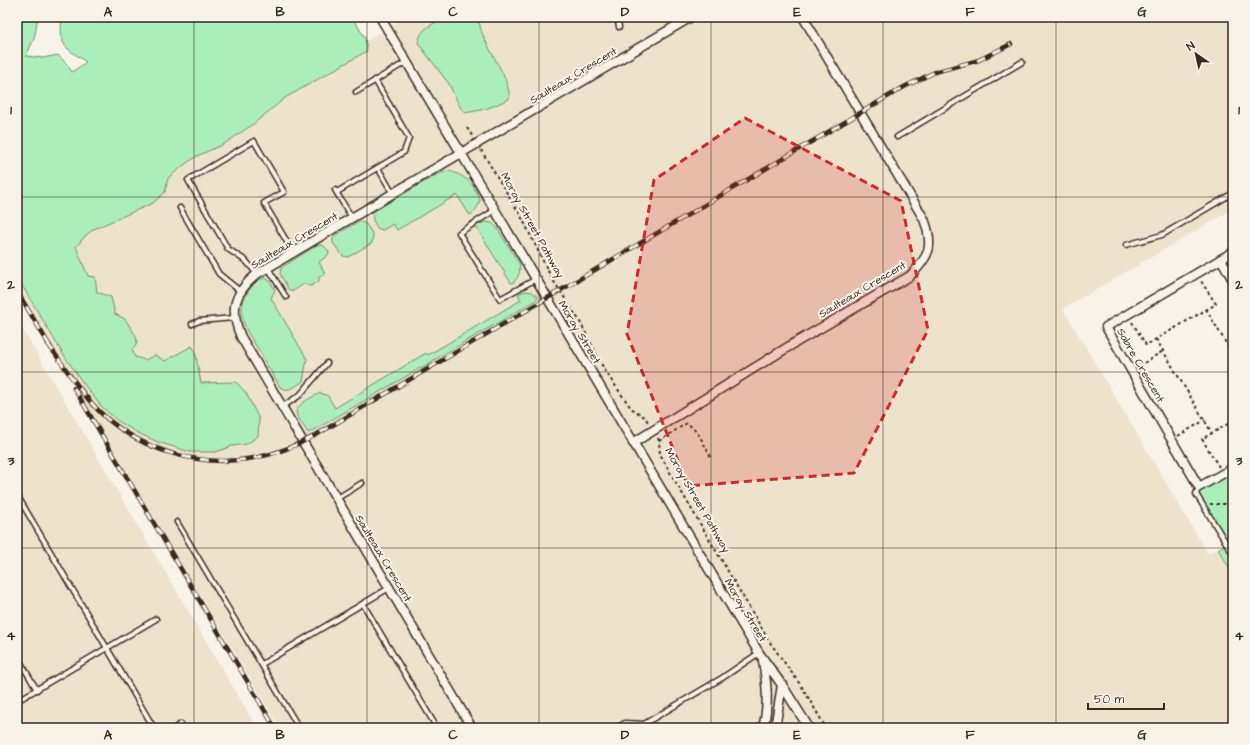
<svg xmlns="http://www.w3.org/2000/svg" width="1250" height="745" viewBox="0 0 1250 745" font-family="'Architects Daughter',sans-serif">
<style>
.built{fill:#ede2cc}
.green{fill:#aaefbb;stroke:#728c6c}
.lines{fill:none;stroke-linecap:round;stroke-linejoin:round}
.lane-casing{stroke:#3b2a1e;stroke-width:7}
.street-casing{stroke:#3b2a1e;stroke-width:11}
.path{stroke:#3b2a1e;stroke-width:2;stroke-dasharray:3 3;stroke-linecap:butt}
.lane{stroke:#f7f3e8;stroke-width:4}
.street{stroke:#f7f3e8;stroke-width:8}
.rail-casing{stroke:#3b2a1e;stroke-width:4.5}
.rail{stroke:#f7f3e8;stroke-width:3;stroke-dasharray:9;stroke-linecap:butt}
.marked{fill:#d62828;fill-opacity:0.2;stroke:#d62828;stroke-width:3;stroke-dasharray:8 5;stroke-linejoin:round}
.grid{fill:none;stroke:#3b2a1e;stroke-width:1;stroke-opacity:0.55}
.labels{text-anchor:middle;stroke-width:4;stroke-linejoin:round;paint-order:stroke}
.street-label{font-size:11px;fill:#3b2a1e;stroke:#f7f3e8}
.neatline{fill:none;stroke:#3b2a1e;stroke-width:1.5}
.grid-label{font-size:13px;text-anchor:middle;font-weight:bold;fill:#3b2a1e}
</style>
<rect width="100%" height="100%" fill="#f7f3e8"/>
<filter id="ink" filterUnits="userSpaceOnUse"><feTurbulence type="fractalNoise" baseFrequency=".025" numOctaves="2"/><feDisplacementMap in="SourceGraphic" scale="8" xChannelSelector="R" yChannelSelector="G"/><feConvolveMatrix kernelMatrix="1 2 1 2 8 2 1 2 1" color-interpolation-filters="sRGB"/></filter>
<g filter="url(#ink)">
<g class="built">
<path d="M406,17H1233V209L1063,309L1208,554L1218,549L1233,574V728H280L68,375L17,283V250Z"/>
<path d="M17,320L257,728H17Z"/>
</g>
<g class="green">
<path d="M17,17H38L34,39L26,56L43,58L58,55L66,63L72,72L86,62C80,57 72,53 67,48C60,42 60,25 63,17H352L365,38L367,51L285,98L252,125L224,144L197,156L184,165L168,178L165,192L153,203L94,229L86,235L76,247L88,276L95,277L97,292L111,297L115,314L125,319L136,336L137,343L132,350L135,357L145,360L155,355L165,361L192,346L195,351L201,383L236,382L246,393L259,419L258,436L247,444L232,446L216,452H190L158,442L138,433L118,421L101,406L83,383L63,354L17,277Z"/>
<path d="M445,17H477C480,23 480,29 483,35C489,51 512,83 509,99L486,109L465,113L460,107L449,84L418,43C421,27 432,25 445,17Z"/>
<path d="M448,171C464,174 475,184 480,200C478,207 476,211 470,215L469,214L457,195L397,230L393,224L383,230L378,229C374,222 369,217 376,210L438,174Z"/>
<path d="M359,221L366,224L373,235L372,243L348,257L343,256L333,243V237Z"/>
<path d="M486,222L492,223L497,228L519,263C521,271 519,277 513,283H511L476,227L477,225Z"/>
<path d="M317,245C323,244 325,246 329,252L328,255L319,262L325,274L319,277V281L311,286L304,284L293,291L289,290L280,274L281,268Z"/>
<path d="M265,278L270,281L275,290L271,298L307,359L303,381C296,386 288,393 280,387C273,375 266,364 260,352C247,332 233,314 249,290C253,284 258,279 265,278Z"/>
<path d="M525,291L532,292L538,297L535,301L316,429L308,433L297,416L296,411C299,403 313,396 321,393L328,396L335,408L426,353L428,355L521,300L518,294Z"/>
<path d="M1233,468V574L1218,549L1226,544L1196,494L1199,487Z"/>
</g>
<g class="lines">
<defs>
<g id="lane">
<path d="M617,17L619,27"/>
<path d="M356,92L406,62"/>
<path d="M897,137L1022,62"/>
<path d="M378,168L393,194"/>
<path d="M335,190L352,218"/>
<path d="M337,192L404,152L409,138L375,80"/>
<path d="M180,208L219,274L240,291"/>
<path d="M495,210L459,233L500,299L536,279"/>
<path d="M1126,245L1162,235L1233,193"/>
<path d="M268,268L286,297"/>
<path d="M257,274L246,261L228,249L188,180L254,141L284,192L264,203L293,252"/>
<path d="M192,324L199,321L234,318"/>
<path d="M282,407L300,395L327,363"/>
<path d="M1199,487L1196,494L1233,554"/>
<path d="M17,495L154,728"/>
<path d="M336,499L362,483"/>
<path d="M177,522L299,728"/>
<path d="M363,604L437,728"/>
<path d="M17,656L37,690"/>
<path d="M262,664L389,588"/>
<path d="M17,701L156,619"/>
<path d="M175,728L181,724"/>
<path d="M616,728L625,723L644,724L722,678L759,653"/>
</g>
<g id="street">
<path d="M380,17L704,561L759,653L782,685L809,728"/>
<path d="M1233,252L1106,327L1199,487L1233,468"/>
<path d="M1221,259L1233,280"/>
<path d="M633,443L793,344L910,276C930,256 934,246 924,219L803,17"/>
<path d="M472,728L241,337C229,309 234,293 257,274L691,17"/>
<path d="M763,728C769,705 767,684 763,661"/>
<path d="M775,728L782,685"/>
</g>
</defs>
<use href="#lane" class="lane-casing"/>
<use href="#street" class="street-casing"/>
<g class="path">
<path d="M467,128L473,137"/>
<path d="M481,150L522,218L551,277L579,320L605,371L631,408L646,418L648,423"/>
<path d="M1206,309L1233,355"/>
<path d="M1132,322L1146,345L1216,304L1201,281"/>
<path d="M1156,339L1212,433"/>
<path d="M1139,366L1163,351"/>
<path d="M1178,436L1205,420"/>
<path d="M658,438L659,441L660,454L668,469L769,641L802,687L826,728"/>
<path d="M659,441L687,423C700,433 703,443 711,457"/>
<path d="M1219,467L1202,439L1233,421"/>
<path d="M1210,504H1233"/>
</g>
<use href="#lane" class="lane"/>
<use href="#street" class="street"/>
<defs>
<g id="rail">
<path d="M17,291L51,348"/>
<path d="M48,344C65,367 81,394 102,414C142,451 200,468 254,458C276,454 296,446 316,435L904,87L935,72L979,60L1011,44"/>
<path d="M74,388L275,728"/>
</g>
</defs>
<use href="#rail" class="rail-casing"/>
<use href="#rail" class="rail"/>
</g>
</g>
<path class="marked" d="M745,118L901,201L928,330L854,473L688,486L627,334L654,180Z"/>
<path class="grid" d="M194,17V728M367,17V728M539,17V728M711,17V728M883,17V728M1056,17V728M17,197H1233M17,372H1233M17,548H1233"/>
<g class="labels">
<g class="street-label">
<text transform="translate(573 75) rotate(-31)" y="4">Saulteaux Crescent</text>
<text transform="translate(533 225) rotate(61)" y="4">Moray Street Pathway</text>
<text transform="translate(294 240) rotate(-31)" y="4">Saulteaux Crescent</text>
<text transform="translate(862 289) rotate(-31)" y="4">Saulteaux Crescent</text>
<text transform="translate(580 332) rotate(59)" y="4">Moray Street</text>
<text transform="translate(1141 365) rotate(60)" y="4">Sabre Crescent</text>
<text transform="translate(698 500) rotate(60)" y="4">Moray Street Pathway</text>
<text transform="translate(384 558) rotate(59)" y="4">Saulteaux Crescent</text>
<text transform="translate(746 610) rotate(59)" y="4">Moray Street</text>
</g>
</g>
<rect width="1250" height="745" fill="none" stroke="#f7f3e8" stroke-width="44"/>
<g transform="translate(1196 54) rotate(326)" stroke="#f7f3e8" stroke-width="3" paint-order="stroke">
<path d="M0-3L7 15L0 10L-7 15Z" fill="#3b2a1e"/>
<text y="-6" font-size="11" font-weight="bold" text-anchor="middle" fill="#3b2a1e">N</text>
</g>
<path d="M1088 703v6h76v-6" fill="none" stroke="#3b2a1e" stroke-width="2"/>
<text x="1094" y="703" font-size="12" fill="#3b2a1e" stroke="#f7f3e8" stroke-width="3" paint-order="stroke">50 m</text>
<rect x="22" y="22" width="1206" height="701" class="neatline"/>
<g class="grid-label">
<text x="108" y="16">A</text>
<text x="280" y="16">B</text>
<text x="453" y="16">C</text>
<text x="625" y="16">D</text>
<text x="797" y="16">E</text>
<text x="970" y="16">F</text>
<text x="1142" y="16">G</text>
<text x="11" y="114">1</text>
<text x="1239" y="114">1</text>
<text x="11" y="289">2</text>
<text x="1239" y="289">2</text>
<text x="11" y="465">3</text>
<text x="1239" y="465">3</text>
<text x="11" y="640">4</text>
<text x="1239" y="640">4</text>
<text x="108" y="739">A</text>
<text x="280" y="739">B</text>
<text x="453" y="739">C</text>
<text x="625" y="739">D</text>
<text x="797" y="739">E</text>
<text x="970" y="739">F</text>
<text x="1142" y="739">G</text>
</g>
</svg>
